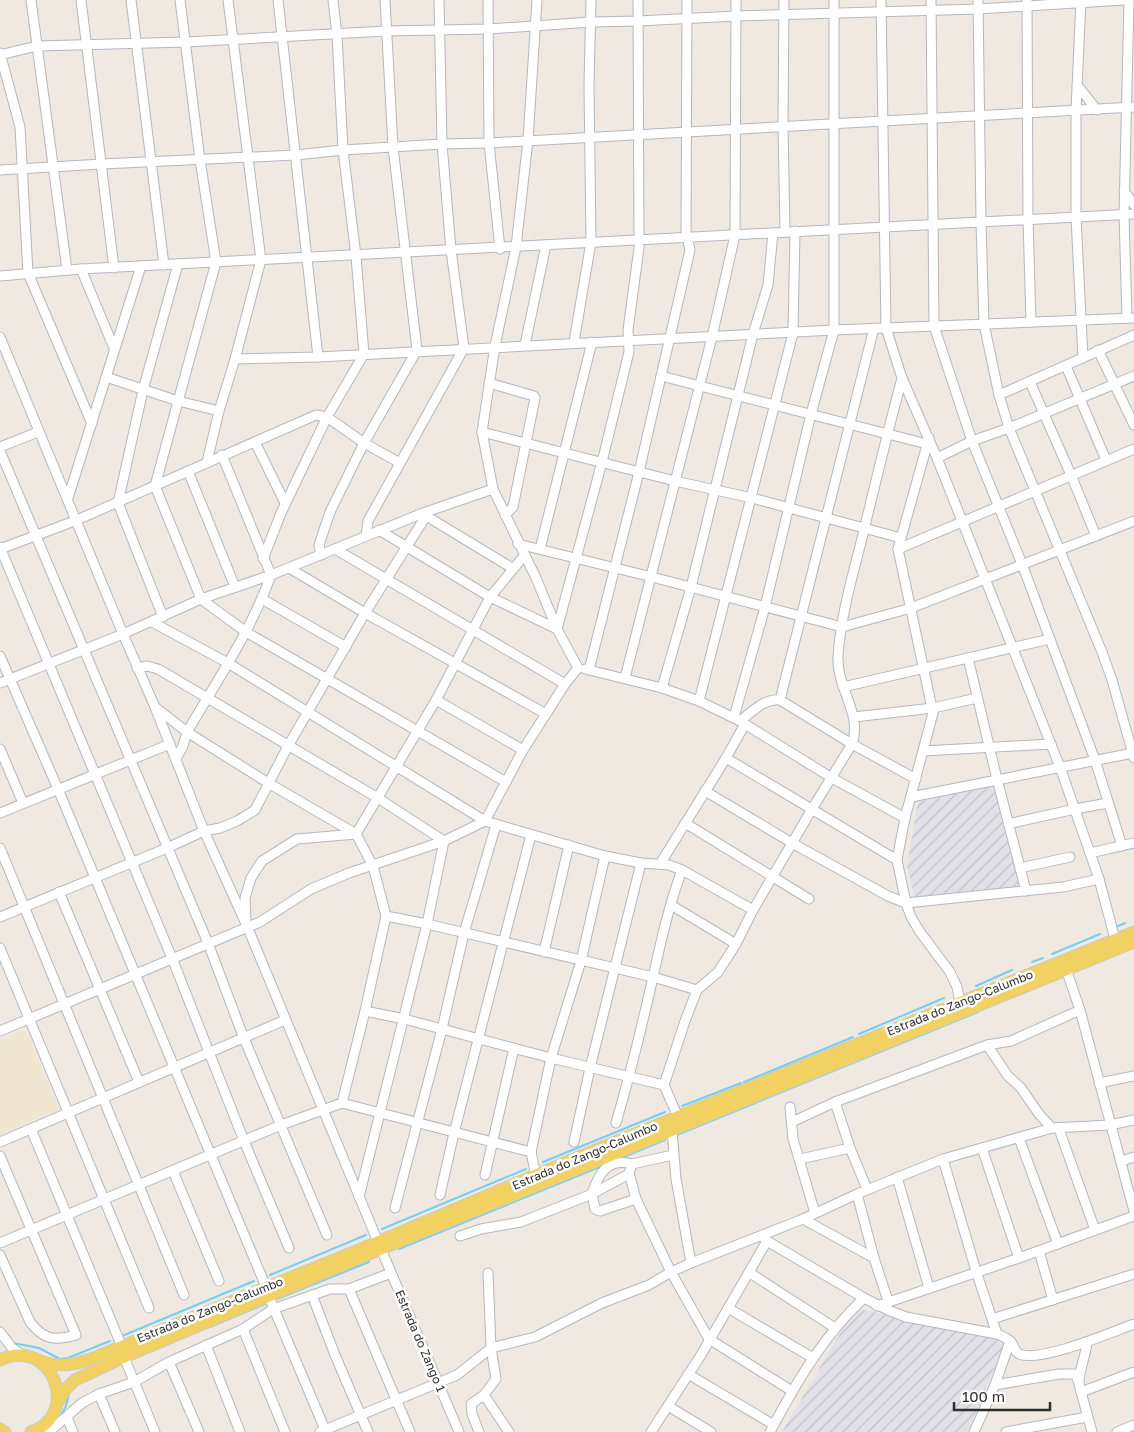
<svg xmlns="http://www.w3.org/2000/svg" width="1134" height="1432" viewBox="0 0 1134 1432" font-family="'Golos Text',sans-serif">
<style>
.industrial{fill:url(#industrial-furrows)}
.education{fill:#f0e6d1}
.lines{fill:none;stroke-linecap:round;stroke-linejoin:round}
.stream{stroke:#75cff0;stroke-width:2}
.minor-casing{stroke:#b4b7c1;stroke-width:11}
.major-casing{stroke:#c9c9c9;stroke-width:13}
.minor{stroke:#fff;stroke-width:9}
.major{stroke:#f2d163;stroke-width:11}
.labels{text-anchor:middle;stroke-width:5;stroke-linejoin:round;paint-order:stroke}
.street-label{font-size:12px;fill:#2e2e2e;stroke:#fff}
</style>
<defs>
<pattern id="industrial-furrows" width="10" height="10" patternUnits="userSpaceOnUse" patternTransform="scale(1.25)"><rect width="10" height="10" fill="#e3e1e8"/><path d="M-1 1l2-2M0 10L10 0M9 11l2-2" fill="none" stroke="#c3c1c7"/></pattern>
</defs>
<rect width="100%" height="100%" fill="#efe9e1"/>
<g class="industrial">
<path d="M993,785L1021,888L915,898L907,867L918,802Z"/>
<path d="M860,1309L1006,1342L967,1432H782L852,1313Z"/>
</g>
<path class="education" d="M25,1029L59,1110L0,1134V1040Z"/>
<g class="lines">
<g class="stream">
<path d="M1116,927L1125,923"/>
<path d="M1052,954L1100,934"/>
<path d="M1032,962L1043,958"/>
<path d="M976,986L1012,970"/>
<path d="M859,1034L944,998"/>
<path d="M744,1082L853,1037"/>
<path d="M682,1106L741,1083"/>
<path d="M677,1135L978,1012"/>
<path d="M621,1158L665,1140"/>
<path d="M543,1162L665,1112"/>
<path d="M382,1229L526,1169"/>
<path d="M399,1249L602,1166"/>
<path d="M270,1275L366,1235"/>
<path d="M277,1299L369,1262"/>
<path d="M210,1327L265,1304"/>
<path d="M8,1335L13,1343L39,1348L60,1359L68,1358L110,1341"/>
<path d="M122,1336L254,1281"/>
<path d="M60,1417L66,1406L69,1394"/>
</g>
<defs>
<g id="minor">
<path d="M31,0L67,270"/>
<path d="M81,0L114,268"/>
<path d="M131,0L164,265"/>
<path d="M180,0L200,160L216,262L155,486L201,599L246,632L506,782"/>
<path d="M278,0L318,357"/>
<path d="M488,0L489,143L500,249"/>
<path d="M537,0L528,140L516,247L495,346L482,432L493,489L536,578L557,629L578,668"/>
<path d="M784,0L783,126L785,232"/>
<path d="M881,0L886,328L902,378L937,458L1060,767L1099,879L1115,939"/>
<path d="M931,0L934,326L972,441L1022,564L1095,760L1122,846"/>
<path d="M978,0L981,222L984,324L999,395L1009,428L1102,652L1112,680L1134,758"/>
<path d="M1027,0L1028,219L1031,322"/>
<path d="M1081,0L1076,111V217L1083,358"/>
<path d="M0,53L20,127L28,273L92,424"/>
<path d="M0,55L37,46L186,42L386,31L489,29L591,22L638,21L736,16L978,9L1124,0"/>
<path d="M1077,85L1097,110"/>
<path d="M0,170L102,164L296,155L343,150L442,144L489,143L1134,107"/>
<path d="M1124,191L1134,205"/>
<path d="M81,269L114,348"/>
<path d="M0,276L81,269L1134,214"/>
<path d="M1127,318L1124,214L1129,0"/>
<path d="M0,337L123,634L155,707L204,831L247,926L378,1242"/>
<path d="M574,342L591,242L589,85L591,0"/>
<path d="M525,345L546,245"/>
<path d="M1098,350L1134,425"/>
<path d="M235,359L318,357L834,330L1134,318"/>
<path d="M1066,366L1106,460"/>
<path d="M661,376L927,444"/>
<path d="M106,377L178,401L219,411"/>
<path d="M1030,382L1071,475L1096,536"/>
<path d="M489,383L534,396L535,398L513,507L505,515"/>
<path d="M999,395L1134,335"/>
<path d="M482,432L675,481L752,498L901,538"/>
<path d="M929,438L898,549L933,713L905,818L897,860L906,903L911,917L920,932L950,972L957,987L960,1002"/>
<path d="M255,442L285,503"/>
<path d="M0,447L38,432"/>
<path d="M0,451L208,943L243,1036L327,1235"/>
<path d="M937,458L972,441L1009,428L1134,376"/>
<path d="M207,462L219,411L235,359L261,260L228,0"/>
<path d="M188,471L235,587"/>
<path d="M68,498L141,266"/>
<path d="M423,514L512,568"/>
<path d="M379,530L490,597L557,629L602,462L629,352L628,330L639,248L638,0"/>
<path d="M366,536L368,521L464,348L451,250L442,144L439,0"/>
<path d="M518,544L652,577L842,627L911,608L1134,521"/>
<path d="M0,547L172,958L244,1141L289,1248"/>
<path d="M0,549L77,520L316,415L327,417L364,443L400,463"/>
<path d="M335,549L565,684"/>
<path d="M540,549L592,342"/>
<path d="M898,549L1134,449"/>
<path d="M321,555L319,545L330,512L364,443L417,350L393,147L385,0"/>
<path d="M263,559L281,513L327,417L364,354L356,256L343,150L337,35L333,0"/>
<path d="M289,568L365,613L546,714"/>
<path d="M262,599L346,647"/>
<path d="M163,617L118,503L143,390L178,264"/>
<path d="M152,622L228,663L485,821L605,856L641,863L669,865L682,870L753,910"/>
<path d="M0,656L58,789L266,1287"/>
<path d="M968,658L997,779L1026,891"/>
<path d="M137,668L147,666L158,669L378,798L444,841L427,924L359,1197"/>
<path d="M585,669L662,688L699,701L740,721L832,778L905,818"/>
<path d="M589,670L639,472L690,250L686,233L687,0"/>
<path d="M625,678L712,337L735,235L736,0"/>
<path d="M0,683L123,634L201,599L271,575L423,513L493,489"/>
<path d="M843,687L1050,639"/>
<path d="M662,688L691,587L753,334L768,285L773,233"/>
<path d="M436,700L523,750"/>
<path d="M780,700L874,328"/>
<path d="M699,701L793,333L795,231"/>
<path d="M734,717L765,607L811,414L834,330V0"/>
<path d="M854,717L933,708L977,698"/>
<path d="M740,721C752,712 764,698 780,700L852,744L916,779"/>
<path d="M0,749L23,803"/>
<path d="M923,751L1051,744"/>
<path d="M726,758L897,860"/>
<path d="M176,759L183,746L187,732C217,681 251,631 271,575L222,455"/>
<path d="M705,791L792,843L888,896L906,903L1063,887L1099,879"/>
<path d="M911,797L1133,753"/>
<path d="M0,813L170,744"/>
<path d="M685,823L809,899"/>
<path d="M1008,824L1075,809L1108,803"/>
<path d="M0,848L184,1295"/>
<path d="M1090,853L1134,843"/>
<path d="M660,864L726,758L745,724"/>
<path d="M1020,868L1070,857"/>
<path d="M59,892L139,1082"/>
<path d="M671,905L736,944"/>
<path d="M386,916L427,924L653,977L697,990"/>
<path d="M0,917L167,848L204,831L220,828L237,821L255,810L288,746L365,613L426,516"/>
<path d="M246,921L245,898L251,878L262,861L297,839L356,834L436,700L490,597L524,556"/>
<path d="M0,948L149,1308"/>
<path d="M544,952L569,845"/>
<path d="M1066,969L1080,1010L1134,1211"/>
<path d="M365,1011L404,1019L551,1058L664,1085"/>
<path d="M0,1031L260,922L311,889L349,873L444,841L485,821L523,750L565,684L578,668"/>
<path d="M987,1045L1008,1076L1021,1088L1039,1114L1052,1128"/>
<path d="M1099,1083L1134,1076"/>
<path d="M835,1102L987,1045L1011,1041L1080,1010"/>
<path d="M342,1103L531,1152"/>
<path d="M790,1107L793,1139L815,1213"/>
<path d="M678,1117L664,1085L685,1021L697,990L718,972L736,944L753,910L812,809L852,744C863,714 836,688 838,656C841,612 855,568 865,526C877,476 889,427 902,378"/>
<path d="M792,1122L835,1102L850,1148L867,1189"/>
<path d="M616,1123C630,1075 642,1026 653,977C661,941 669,905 682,870"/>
<path d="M31,1129L122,1347"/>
<path d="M1059,1129L1095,1230"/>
<path d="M672,1130L676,1179L691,1263"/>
<path d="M1019,1138L1058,1244"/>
<path d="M0,1142L285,1020"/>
<path d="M574,1142L590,1068L641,863"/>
<path d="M982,1148L1019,1258"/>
<path d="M673,1155L632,1164L629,1173L636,1199L671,1272L709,1339L792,1391"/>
<path d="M0,1156L76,1335C55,1341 44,1340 30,1322L0,1255"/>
<path d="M800,1159L850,1148"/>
<path d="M943,1159L976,1271L997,1334"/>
<path d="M1122,1161L1134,1157"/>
<path d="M173,1171L219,1281"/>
<path d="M485,1175L514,1048"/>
<path d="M536,1176L531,1152L551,1058L581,961L605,856"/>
<path d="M897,1177L929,1288"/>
<path d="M592,1194C598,1174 608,1157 632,1164"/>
<path d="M592,1194L629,1174"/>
<path d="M857,1194L874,1258L888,1301"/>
<path d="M440,1195L454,1133L531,835"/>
<path d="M395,1208L442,1029L464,933L496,825"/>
<path d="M803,1219L874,1258"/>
<path d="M460,1236L481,1229L521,1222L592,1194L595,1209L600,1211L636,1199"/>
<path d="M767,1241L864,1298L888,1310L906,1317L997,1334C1002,1336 1007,1338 1011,1342C1014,1345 1014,1351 1019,1354C1040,1363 1112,1332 1134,1324"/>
<path d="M0,1243L281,1125L342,1103L365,1011L386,916L373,866L356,834L270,784L187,732L155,707"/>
<path d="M381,1249L459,1432"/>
<path d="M1039,1251L1053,1300"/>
<path d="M750,1273L835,1328"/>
<path d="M349,1289L410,1432"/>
<path d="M312,1295L335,1355L368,1432"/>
<path d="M269,1297L326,1432"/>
<path d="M877,1306L1019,1258L1134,1216"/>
<path d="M728,1308L813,1358"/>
<path d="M992,1319L1134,1274"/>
<path d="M243,1329L285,1432"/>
<path d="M0,1332L12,1348L24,1356"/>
<path d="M206,1345L240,1432"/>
<path d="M124,1357L155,1432"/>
<path d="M169,1362L199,1432"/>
<path d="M688,1374L774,1425"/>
<path d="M1079,1383C1079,1369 1086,1356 1087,1342"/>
<path d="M995,1385L1059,1374H1074L1077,1377L1092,1432"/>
<path d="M1081,1392L1134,1372"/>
<path d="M99,1394L115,1432"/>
<path d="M484,1395L509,1432"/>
<path d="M668,1406L711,1432"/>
<path d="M67,1417L73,1432"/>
<path d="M49,1432L82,1403L99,1394L134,1382L169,1362L243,1329L273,1309L330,1289H349L391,1273"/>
<path d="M320,1432L457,1375L491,1348L535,1337L602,1303L649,1285L671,1272L691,1263L803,1219L857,1194L943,1159L1052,1128L1110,1125L1134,1120"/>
<path d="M479,1432L472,1414L471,1404L484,1395L496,1379L491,1348L488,1273"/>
<path d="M651,1432L701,1355L767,1241L763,1237"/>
<path d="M770,1432C796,1383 823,1336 864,1298"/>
<path d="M974,1432L995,1385L1010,1341"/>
<path d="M1006,1432L1087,1417"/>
<path d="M1117,1432L1134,1425"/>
</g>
<g id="major">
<path d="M34,1358C55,1368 70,1366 91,1359L361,1249L588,1153L1134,932"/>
<path d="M0,1360C52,1335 82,1415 31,1432"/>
<path d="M57,1404L65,1390L75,1380L124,1357L381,1249L1134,942"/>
<path d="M0,1429L5,1432"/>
</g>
</defs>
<use href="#minor" class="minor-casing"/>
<use href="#major" class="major-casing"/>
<use href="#minor" class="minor"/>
<use href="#major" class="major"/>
</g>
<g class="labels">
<g class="street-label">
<text transform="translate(960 1003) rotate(-22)" y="4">Estrada do Zango-Calumbo</text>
<text transform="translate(585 1156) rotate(-23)" y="4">Estrada do Zango-Calumbo</text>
<text transform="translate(210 1310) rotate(-22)" y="4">Estrada do Zango-Calumbo</text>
<text transform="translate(420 1341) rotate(67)" y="4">Estrada do Zango 1</text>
</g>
</g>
<path d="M954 1402v8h96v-8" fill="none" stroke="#2e2e2e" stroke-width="2.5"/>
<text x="962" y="1402" font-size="15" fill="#2e2e2e" stroke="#ffffff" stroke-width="4" paint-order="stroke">100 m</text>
</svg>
